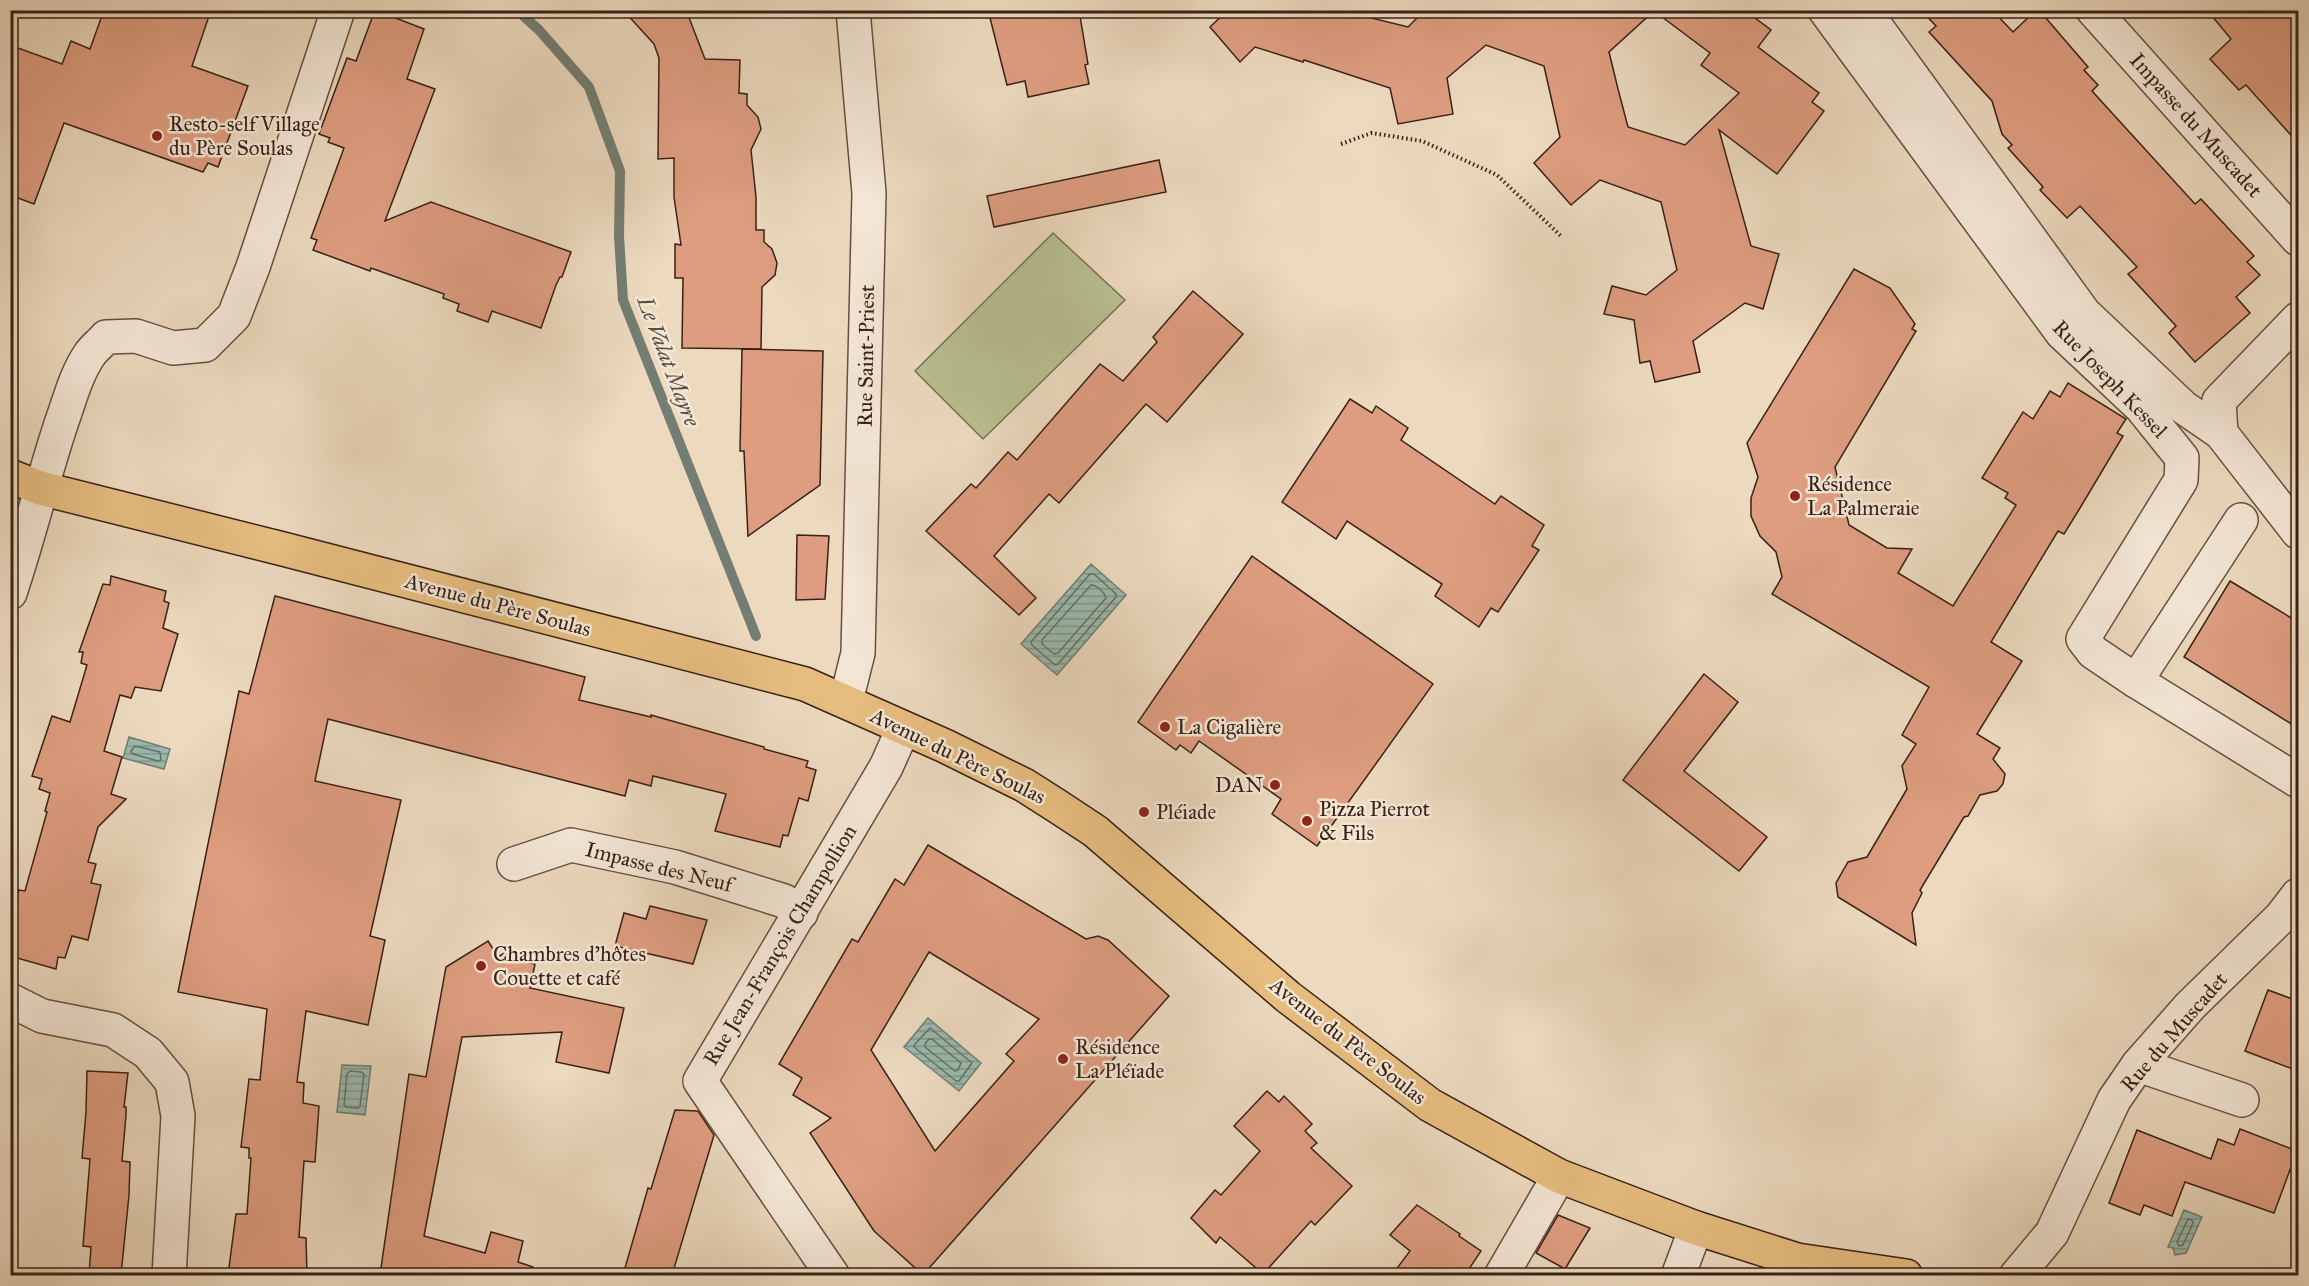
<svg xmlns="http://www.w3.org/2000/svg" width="2309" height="1286" viewBox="0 0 2309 1286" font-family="'IM FELL Great Primer',serif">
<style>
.grass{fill:#b8bf91;stroke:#787054;stroke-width:1.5}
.water{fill:url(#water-rules);stroke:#737d72;stroke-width:1.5}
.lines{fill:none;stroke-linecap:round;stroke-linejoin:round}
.shore{stroke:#696e62;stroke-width:1.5}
.stream{stroke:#737d72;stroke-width:10}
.building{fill:#de9d80;stroke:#392117;stroke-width:1.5;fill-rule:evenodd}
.minor-casing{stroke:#664f41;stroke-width:36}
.major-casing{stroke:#392117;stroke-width:36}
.path{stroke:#392117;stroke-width:4;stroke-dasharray:1.5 3;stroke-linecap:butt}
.minor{stroke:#f3e6d5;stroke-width:33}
.major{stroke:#e6bc7f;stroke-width:33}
.poi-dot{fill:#8f2418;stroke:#f3e6d5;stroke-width:2}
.labels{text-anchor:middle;stroke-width:5;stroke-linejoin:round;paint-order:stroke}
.poi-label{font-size:21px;fill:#392117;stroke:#f3e6d5;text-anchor:start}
.street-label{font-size:21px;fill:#392117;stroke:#f3e6d5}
.water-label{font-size:22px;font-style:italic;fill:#564f44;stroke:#f3e6d5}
</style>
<defs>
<pattern id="water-rules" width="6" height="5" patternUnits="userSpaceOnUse" patternTransform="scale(1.5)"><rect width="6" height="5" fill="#99baae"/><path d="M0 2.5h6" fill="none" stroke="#7e978d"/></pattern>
</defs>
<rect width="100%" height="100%" fill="#ecd9be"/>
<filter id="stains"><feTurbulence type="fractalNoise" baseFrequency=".00333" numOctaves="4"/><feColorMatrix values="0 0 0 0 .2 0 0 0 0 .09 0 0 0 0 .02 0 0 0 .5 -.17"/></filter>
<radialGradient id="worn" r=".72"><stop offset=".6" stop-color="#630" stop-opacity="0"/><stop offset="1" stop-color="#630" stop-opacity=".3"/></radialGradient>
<path class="grass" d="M1053,233L1125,300L983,439L915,371Z"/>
<g class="water">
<path d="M1091,564L1126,595L1057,675L1021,644Z"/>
<path d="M129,737L170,749L164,769L123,758Z"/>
<path d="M928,1018L981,1063L959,1091L904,1047Z"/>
<path d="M342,1065L371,1066L365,1115L337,1112Z"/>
<path d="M2184,1210L2202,1217L2186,1253L2175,1255L2173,1248L2168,1247Z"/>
</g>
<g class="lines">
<g class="shore">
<path d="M1090,574H1094L1116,594V597L1058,664L1055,665L1032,645L1031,642Z"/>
<path d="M1091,585C1096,584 1105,593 1106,598L1058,653L1054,654L1042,644V640Z"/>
<path d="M135,746L160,752L161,760L158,761L133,754L131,751Z"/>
<path d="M930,1028L972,1063L959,1081H956L914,1047L915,1044Z"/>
<path d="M929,1039H932L961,1063L958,1070L955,1071L925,1047V1044Z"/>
<path d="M350,1071L361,1072L364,1074L360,1106L358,1108L346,1107L344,1105L347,1074Z"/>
<path d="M2188,1219L2192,1220L2193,1223L2183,1245L2179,1246L2177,1242Z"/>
</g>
<path class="stream" d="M517,10L539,30L589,87L620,171L619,236L623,300L756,636"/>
</g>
<g class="building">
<path d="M104,10H211L192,66L248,86L218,167L208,163L203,172L64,123L34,204L10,195V45L62,64L71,41L90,49Z"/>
<path d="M375,10L424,29L407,79L435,89L385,221L431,202L571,252L562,277H560L556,285L541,328L492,311L488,322L457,311L459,304L443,298L444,294L371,268L370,271L313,250L317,240L311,238L344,148L328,142L330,138L319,134L347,58L356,61Z"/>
<path d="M623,10H686L705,59L740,60L739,93L747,94V105L758,117L761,129L751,150L756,197V230H764V242L772,249L777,263L775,275L762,287L761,349L682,348L683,278H675V244L681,245L674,197V158L658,159L659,58L654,44Z"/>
<path d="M988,10H1079L1088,64L1085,65L1089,84L1028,97L1025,81L1007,85Z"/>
<path d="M1228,10H1339L1408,27L1425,10H1744L1771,30L1758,47L1819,93L1812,102L1824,111L1777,174L1719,130L1751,246L1779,254L1763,309L1745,303L1693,341L1700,372L1655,382L1650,361L1640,363L1634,320L1604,314L1612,286L1646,295L1677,270L1661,202L1600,180L1571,205L1534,163L1560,137L1544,66L1486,45L1447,78L1453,114L1398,124L1390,88L1304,60L1303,62L1255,47L1240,62L1210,27ZM1654,11L1710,53L1701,65L1739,93L1685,145L1628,127L1618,89L1609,52Z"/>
<path d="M1921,10H1992L2013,32L2036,10H2039L2088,67L2084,70L2098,85L2092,91L2195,204L2201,199L2254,256L2247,262L2260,275L2236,297L2250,313L2195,362L2169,333L2176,326L2128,274L2137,267L2080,206L2067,218L2040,190L2043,187L2008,148L2012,145L2002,134L1992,101L1929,32L1936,26Z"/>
<path d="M2207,10H2298V143L2246,85L2239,90L2210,59L2231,39Z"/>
<path d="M1159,160L1166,192L994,227L987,196Z"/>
<path d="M1854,269L1890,288L1915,324L1912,329L1916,331L1835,467L1849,525L1887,548L1912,549L1898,573L1953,606L2016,505L2005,498L2008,493L1982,478L2023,412L2033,419L2050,391L2060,397L2068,383L2126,419L2117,433L2123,436L2080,508L2064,534L2058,531L1991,642L2022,661L1977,734L2000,748L1993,759L2005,774L2003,784L1997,791L1980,795L1968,816L1964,817L1920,890L1922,893L1912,913L1916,945L1838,897L1836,883L1848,862L1867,857L1907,789L1902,766L1916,744L1902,735L1929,687L1772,594L1782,577L1776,552L1760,536L1751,516V498L1758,477L1747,443Z"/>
<path d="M1193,291L1243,334L1167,422L1146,404L1059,503L1049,494L994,556L1036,598L1019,615L926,531L971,484L976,488L1008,452L1017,460L1100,364L1123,381L1157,342L1153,337Z"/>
<path d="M742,349L823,351L820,485L748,536L744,451H740Z"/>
<path d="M1350,399L1372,413L1376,406L1408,428L1401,440L1495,504L1501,496L1544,525L1532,546L1539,550L1498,612L1491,608L1479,627L1435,596L1442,584L1347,521L1336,539L1282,502Z"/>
<path d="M797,535L829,536L825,599L796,600Z"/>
<path d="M1252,556L1433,684L1317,846L1272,814L1281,799L1199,741L1191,753L1180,745L1176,750L1138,722Z"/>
<path d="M111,576L166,591L164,601L169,603L163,628L178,634L161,691L135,687L131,698L120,695L104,751L122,757L111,794L126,799L98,827L88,862L96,864L91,883L101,885L88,940L72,936L65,958L58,957L56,969L10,956V918L19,890L25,891L47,812L45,811L50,793L39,789L42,779L32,776L52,716L70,722L87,665L81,663L83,652H79L103,584L110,585Z"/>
<path d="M2230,581L2298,622V728L2184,657Z"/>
<path d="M275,596L585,677L579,700L651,717V715L764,747V749L808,761L806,767L816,770L808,801L799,798L788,836L783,835L780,847L715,831L726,794L653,776L651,786L629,780L625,796L328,719L315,781L401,800L370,936L385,940L368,1025L306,1011L297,1082L304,1083L303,1103L319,1106L315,1162L304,1161L299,1237L306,1238L307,1275H228L236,1214H247L251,1158H249V1148L241,1147L249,1079L260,1080L267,1009L178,992L239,691L249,694Z"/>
<path d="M1704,674L1738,702L1684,771L1767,837L1739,871L1623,780Z"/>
<path d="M928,845L1086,939L1098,936L1108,940L1169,996L923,1275L874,1231L810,1133L831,1118L793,1095L802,1078L779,1064L852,939L858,942L895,879L904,885ZM929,952L1039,1019L1006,1054L1014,1061L935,1151L871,1050Z"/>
<path d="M650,906L707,920L693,964L615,946L624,913L646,919Z"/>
<path d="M488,941L498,957L506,952L513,960L535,964L530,988L624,1008L609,1073L556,1062L562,1032L462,1037L424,1236L485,1253L491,1232L523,1241L518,1262L533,1267L532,1275H380L409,1074L426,1077L446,967Z"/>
<path d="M2268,990L2298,1001V1071L2245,1051Z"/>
<path d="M87,1071L128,1073L124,1107H126V1115L122,1161L130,1162L129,1195L121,1275H89L91,1247L83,1246L90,1159L82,1158L86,1112Z"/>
<path d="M1267,1091L1279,1102L1284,1096L1312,1124L1305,1131L1317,1143L1311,1148L1352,1186L1315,1225L1311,1221L1263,1274L1220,1237L1216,1243L1191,1218L1215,1190L1221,1195L1260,1151L1234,1126Z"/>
<path d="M675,1110L698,1111L714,1135L672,1275H623L648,1188L651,1189Z"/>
<path d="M2240,1129L2297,1151L2274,1213L2185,1182L2172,1216L2144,1205L2140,1215L2109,1203L2137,1130L2211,1159L2218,1139L2234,1145Z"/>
<path d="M1417,1205L1460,1234L1459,1236L1481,1251L1465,1275H1392L1410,1251L1390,1235Z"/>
<path d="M1558,1215L1590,1228L1565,1269L1536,1253Z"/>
</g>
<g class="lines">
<defs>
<g id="minor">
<path d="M1825,10L2062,333L2141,407L2182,458L2181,480L2083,639L2093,652L2136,681L2298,781"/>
<path d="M1864,10L2084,313L2183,407L2221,433"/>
<path d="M2093,10L2298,239"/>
<path d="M2298,319L2219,401L2221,433L2298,532"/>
<path d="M10,593C29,536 43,478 62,421C70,399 76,374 90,354C94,348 101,343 106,337L136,336L173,348L205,345L234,316L253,267L338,10"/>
<path d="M2136,681L2241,520"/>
<path d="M846,701L858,653L869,193L853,10"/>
<path d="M514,864L571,845L675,867L784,901L801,913"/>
<path d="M10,1000L42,1016L113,1030L148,1053L172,1082L178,1116L169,1276"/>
<path d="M2138,1065L2242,1100"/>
<path d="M833,1276L700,1081L886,767L903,729"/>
<path d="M1501,1276L1559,1176"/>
<path d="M1678,1276L1696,1228"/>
<path d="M2016,1276L2052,1233L2114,1100L2138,1065L2190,1006L2281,917L2298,895"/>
</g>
<path id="major" d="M10,476L40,488L283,549L805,684L945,746L1024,785L1057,806L1095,831L1288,997L1430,1105L1559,1176L1696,1228L1797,1260L1906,1276"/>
</defs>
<use href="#minor" class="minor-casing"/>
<use href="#major" class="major-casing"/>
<path class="path" d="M1341,144L1372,133L1422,141L1497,175L1562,237"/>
<use href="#minor" class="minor"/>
<use href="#major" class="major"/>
</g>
<g class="poi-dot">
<circle cx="157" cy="136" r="6"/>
<circle cx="1795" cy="496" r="6"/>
<circle cx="1165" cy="727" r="6"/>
<circle cx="1275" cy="785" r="6"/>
<circle cx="1144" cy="812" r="6"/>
<circle cx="1307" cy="821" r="6"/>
<circle cx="481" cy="966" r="6"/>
<circle cx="1063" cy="1059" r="6"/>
</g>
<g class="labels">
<g class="poi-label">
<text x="169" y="131">Resto-self Village<tspan x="169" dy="24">du Père Soulas</tspan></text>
<text x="1807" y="491">Résidence<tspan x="1807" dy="24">La Palmeraie</tspan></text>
<text x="1177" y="734">La Cigalière</text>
<text x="1263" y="792" text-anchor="end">DAN</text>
<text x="1319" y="816">Pizza Pierrot<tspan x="1319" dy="24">&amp; Fils</tspan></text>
<text x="1156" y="819">Pléiade</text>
<text x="493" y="961">Chambres d'hôtes<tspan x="493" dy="24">Couette et café</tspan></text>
<text x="1075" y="1054">Résidence<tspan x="1075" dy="24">La Pléïade</tspan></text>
</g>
<g class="street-label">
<text transform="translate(2196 125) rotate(48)" y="7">Impasse du Muscadet</text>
<text transform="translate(866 356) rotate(-89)" y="7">Rue Saint-Priest</text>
<text transform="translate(2110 379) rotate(46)" y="7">Rue Joseph Kessel</text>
<text transform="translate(498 605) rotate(15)" y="7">Avenue du Père Soulas</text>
<text transform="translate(958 756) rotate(26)" y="7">Avenue du Père Soulas</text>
<text transform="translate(659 867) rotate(14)" y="7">Impasse des Neuf</text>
<text transform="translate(780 945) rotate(-59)" y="7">Rue Jean-François Champollion</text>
<text transform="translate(2174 1032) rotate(-49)" y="7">Rue du Muscadet</text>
<text transform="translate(1348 1041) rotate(38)" y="7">Avenue du Père Soulas</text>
</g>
<g class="water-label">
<text transform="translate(669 361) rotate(69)" y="8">Le Valat Mayre</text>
</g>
</g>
<rect width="2309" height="1286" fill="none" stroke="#ecd9be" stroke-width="36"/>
<rect x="12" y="12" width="2285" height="1262" fill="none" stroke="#392117" stroke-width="3"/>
<rect x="18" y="18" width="2273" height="1250" fill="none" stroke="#392117" stroke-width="1.5"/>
<rect width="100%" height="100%" filter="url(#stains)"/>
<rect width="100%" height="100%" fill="url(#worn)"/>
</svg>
